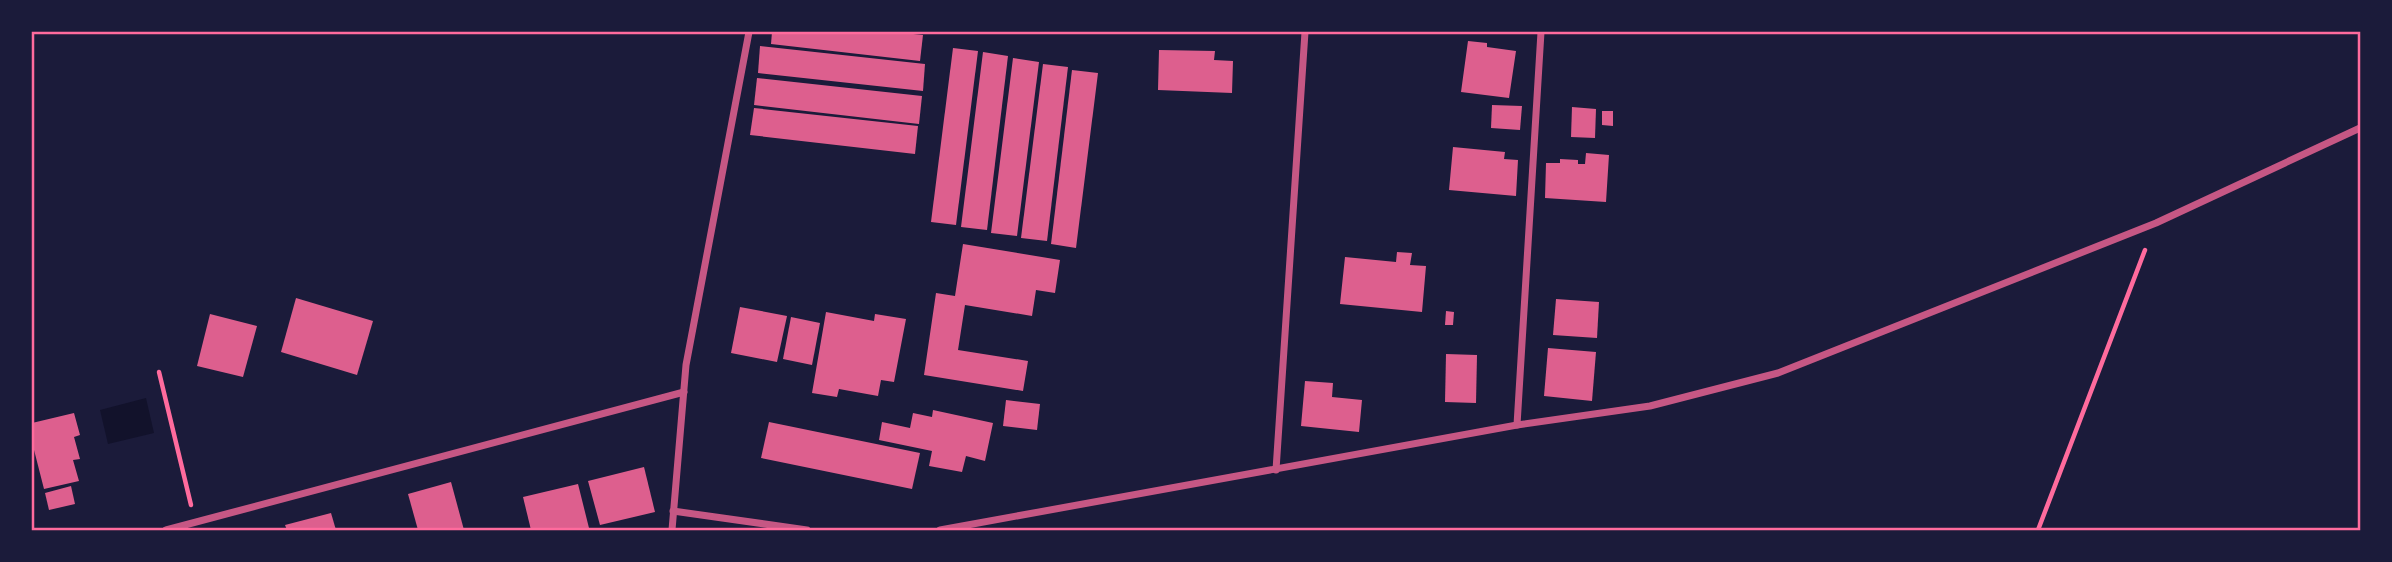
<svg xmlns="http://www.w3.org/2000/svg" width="2392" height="562" viewBox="0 0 2392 562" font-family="'Asap Condensed',sans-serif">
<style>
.water{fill:#12122b}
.building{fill:#dd5f8e}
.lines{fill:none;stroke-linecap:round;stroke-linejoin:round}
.path{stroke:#ff6b9d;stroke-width:4.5}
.minor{stroke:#c65784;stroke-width:7}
.neatline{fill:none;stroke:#ff6b9d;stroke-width:2.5}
</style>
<rect width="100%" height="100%" fill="#1b1b3a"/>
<path class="water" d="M146,398L154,433L108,444L100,410Z"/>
<g class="building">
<path d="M772,32H894L923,35L920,61L771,44Z"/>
<path d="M1468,41L1487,43V47L1516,51L1509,98L1461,92Z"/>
<path d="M760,46L925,64L923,91L758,73Z"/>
<path d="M953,48L978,51L956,225L931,222Z"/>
<path d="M1159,50L1215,51L1214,60L1233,61L1232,93L1158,90Z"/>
<path d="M983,52L1008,56L987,230L961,227Z"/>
<path d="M1013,58L1039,62L1017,236L991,233Z"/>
<path d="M1043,64L1068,67L1047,241L1021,238Z"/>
<path d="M1072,70L1098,73L1076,248L1051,244Z"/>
<path d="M757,78L922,96L919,124L754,105Z"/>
<path d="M1492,105L1522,106L1520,130L1491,128Z"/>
<path d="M1572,107L1596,109L1595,138L1571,137Z"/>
<path d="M754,108L918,126L915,154L750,135Z"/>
<path d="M1602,111H1613V126L1602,125Z"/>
<path d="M1453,147L1505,152L1504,159L1518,160L1516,196L1449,190Z"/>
<path d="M1586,153L1609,155L1606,202L1545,198L1546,163H1560V159L1578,160V164H1585Z"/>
<path d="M963,244L1060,260L1055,293L1036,290L1032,316L965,305L958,350L1028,361L1023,391L924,375L936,293L955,296Z"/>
<path d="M1397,252L1412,253L1410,265L1426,266L1422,312L1340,304L1345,257L1396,262Z"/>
<path d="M296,298L373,321L357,375L281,352Z"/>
<path d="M1556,299L1599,302L1597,338L1553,335Z"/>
<path d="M740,307L787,316L777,362L731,353Z"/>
<path d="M1446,311L1454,312L1453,325H1445Z"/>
<path d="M826,312L874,321L875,314L906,319L894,382L881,380L878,396L839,389L837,397L812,393Z"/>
<path d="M210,314L257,326L243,377L197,366Z"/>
<path d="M791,317L820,323L812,365L783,359Z"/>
<path d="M1548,348L1596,352L1592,401L1544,396Z"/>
<path d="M1446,354L1477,355L1476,403L1445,402Z"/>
<path d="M1305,381L1333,383L1332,397L1362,400L1359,432L1301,426Z"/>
<path d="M1006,400L1040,404L1037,430L1003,426Z"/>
<path d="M933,410L993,423L985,461L966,456L962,472L929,466L932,451L879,440L882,422L910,428L913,413L932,417Z"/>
<path d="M74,413L80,435L74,437L80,459L73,460L79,481L44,489L32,442V423Z"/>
<path d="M769,422L920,453L912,489L761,458Z"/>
<path d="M644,467L655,512L600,525L588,481Z"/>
<path d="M451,482L464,530H418L408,494Z"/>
<path d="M578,484L589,528L579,530H531L523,497Z"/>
<path d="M71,486L75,504L49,510L45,493Z"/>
<path d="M331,513L336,530H287L285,525Z"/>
</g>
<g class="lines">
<g class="path">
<path d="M159,372L191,505"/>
<path d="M2038,530L2145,250"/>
</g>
<g class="minor">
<path d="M1517,425L1541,32"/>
<path d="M1276,470L1305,32"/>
<path d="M673,511L807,530"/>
<path d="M166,530L684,392"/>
<path d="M672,530L686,365L749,32"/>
<path d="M940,530L1517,425L1650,406L1778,373L2156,223L2360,128"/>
</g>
</g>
<rect width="2392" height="562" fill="none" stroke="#1b1b3a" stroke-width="66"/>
<rect x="33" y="33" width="2326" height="496" class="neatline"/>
</svg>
